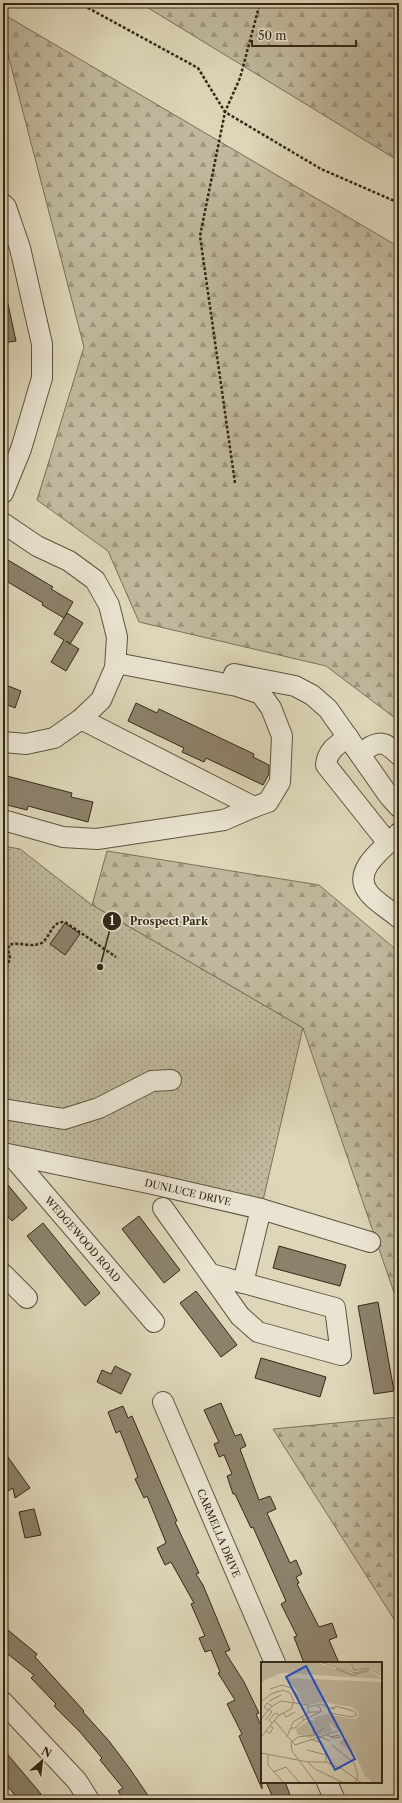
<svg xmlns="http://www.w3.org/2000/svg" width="402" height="1803" viewBox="0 0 402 1803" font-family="'Libre Caslon Text',serif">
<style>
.forest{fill:url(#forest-firs);stroke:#7a705b}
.park{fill:url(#park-dots);stroke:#7a705b}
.building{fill:#8c826c;stroke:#342819}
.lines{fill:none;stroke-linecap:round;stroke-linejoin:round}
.minor-casing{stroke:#5e5441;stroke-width:22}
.path{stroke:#342819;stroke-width:2.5;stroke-dasharray:3 2;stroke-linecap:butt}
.minor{stroke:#e9e4d1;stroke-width:20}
.labels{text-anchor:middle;stroke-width:3;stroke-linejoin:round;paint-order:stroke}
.street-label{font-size:10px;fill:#342819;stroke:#e9e4d1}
.inset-river{fill:none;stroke:#a49b82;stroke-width:2}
.inset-road{fill:none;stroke:#999078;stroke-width:1}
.view{fill:#1d4ed8;fill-opacity:0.15;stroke:#1d4ed8;stroke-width:2}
.inset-edge{fill:none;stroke:#342819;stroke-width:2}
.leader{fill:none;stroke:#342819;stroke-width:1.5}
.callout-dot{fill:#342819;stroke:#e9e4d1;stroke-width:1.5}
.mark-label{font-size:12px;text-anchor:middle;font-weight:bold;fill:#fff}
.callout-label{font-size:11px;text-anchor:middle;font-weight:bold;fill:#342819;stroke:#e9e4d1;stroke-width:3;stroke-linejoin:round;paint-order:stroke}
</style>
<defs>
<pattern id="forest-firs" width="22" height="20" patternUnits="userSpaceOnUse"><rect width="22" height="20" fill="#c0b89d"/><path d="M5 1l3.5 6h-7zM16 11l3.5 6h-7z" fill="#9d967f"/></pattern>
<pattern id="park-dots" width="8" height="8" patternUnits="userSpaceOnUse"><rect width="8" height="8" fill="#c0b89d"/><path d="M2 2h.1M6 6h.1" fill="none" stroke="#9d967f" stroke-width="1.8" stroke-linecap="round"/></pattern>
</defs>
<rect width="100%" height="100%" fill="#ddd6b8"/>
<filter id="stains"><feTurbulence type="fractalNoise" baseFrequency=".005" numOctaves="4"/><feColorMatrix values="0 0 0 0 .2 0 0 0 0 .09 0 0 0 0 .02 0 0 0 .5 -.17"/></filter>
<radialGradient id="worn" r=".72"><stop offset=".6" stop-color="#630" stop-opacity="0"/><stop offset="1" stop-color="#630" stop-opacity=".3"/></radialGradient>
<g class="forest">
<path d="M140,3H399V161Z"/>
<path d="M3,14L399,247V721L326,666L139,622L108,551L37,500L84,347L3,35Z"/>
<path d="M107,851L319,885L399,952V1307L303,1028L92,905Z"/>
<path d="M399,1417V1627L273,1429Z"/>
</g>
<path class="park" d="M3,846L20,849L92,905L303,1028L261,1209L3,1145Z"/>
<g class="building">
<path d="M8,304L16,341L3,343V305Z"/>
<path d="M3,557L53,587L51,589L73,602L64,618L42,605L43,603L3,579Z"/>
<path d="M67,613L83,623L70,644L66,641L79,649L66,671L51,662L64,640L54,634Z"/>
<path d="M3,684L21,691L15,708L3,703Z"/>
<path d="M136,703L157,713L159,709L254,754L253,757L269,765V774L263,785L206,758L204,762L182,752L184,748L128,721Z"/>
<path d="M3,775L72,793L71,797L93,802L88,822L28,806L27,810L3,804Z"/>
<path d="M65,923L80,934L65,955L50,944Z"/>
<path d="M3,1179L27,1208L12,1221L3,1211Z"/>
<path d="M139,1216L180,1270L164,1283L122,1229Z"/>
<path d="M43,1223L100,1293L85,1306L27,1236Z"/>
<path d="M279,1246L346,1265L340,1286L273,1268Z"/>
<path d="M196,1291L237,1345L221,1357L180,1303Z"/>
<path d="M378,1302L394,1391L374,1394L358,1306Z"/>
<path d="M261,1358L326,1377L320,1397L255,1378Z"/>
<path d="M115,1366L131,1374L121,1394L97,1382L102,1370L111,1374Z"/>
<path d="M221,1403L235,1436L241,1434L246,1446L240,1449L259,1500L270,1496L276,1509L267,1513L290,1563L296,1560L302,1574L296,1577L299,1583L297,1584L319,1627L332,1623L337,1637L329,1640L339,1663H304L294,1637L297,1636L281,1604L286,1601L253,1527L251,1528L235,1494H233L227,1476L232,1474L224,1455L219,1457L214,1444L219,1442L204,1410Z"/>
<path d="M123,1406L128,1418L132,1416L177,1521L175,1522L199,1573L196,1574L203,1585L230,1650L225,1652L244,1682L259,1713L256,1714L262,1728V1789L239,1736L242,1734L227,1704L235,1700L218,1673L220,1672L211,1650L205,1652L199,1638L205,1636L191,1604L194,1603L171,1562L165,1565L157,1548L166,1543L165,1540L147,1496L144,1498L135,1479L138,1477L120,1431L116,1433L108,1412Z"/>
<path d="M3,1450L30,1488L15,1498L13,1488L8,1491L3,1484Z"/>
<path d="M34,1509L41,1535L25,1538L19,1512Z"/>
<path d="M3,1626L37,1654L35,1657L84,1711L83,1712L109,1741L130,1769L151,1800H124L118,1791L123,1788L100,1760L102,1758L80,1732L54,1706L56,1704L31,1678L34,1675L3,1650Z"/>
<path d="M3,1749L41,1794L33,1800H19L3,1781Z"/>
<path d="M266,1782H285L292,1800H274Z"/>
</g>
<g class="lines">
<defs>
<g id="minor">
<path d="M3,204L6,207L20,248L42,344V378L21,449L3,493"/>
<path d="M3,523L37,546L69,561L95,580L109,605L117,637L115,668L101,700L81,719L54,738L26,744L3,742"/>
<path d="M234,674L295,686L312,695L328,709L389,796L399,807"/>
<path d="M81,719L254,807L268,802L280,782L282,736L271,708L261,694L237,686L116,663"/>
<path d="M348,737C337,745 327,751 326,765L388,843"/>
<path d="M360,754C377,741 382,739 399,755"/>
<path d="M3,820L63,837L97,839L224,820L254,807"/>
<path d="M399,833C385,847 351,870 368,892C374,901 390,910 399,918"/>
<path d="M3,1109L64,1119L99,1108L152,1081L171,1080"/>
<path d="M3,1153L153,1184L261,1209L370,1242"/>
<path d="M11,1155L154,1322"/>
<path d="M163,1208L240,1316L258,1332L341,1355L335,1308L211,1274"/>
<path d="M3,1274L27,1298"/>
<path d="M243,1283L261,1209"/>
<path d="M163,1402L275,1663"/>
<path d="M3,1702L77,1781L89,1800"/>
<path d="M327,1782L335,1800"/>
</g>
</defs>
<use href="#minor" class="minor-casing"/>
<g class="path">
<path d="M79,3L198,68L225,112L321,169L399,203"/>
<path d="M235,483L200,236L225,112L240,78L260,3"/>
<path d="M3,977L10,958L8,949L9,945C19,941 34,949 43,942C51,935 52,921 65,922L116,957"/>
</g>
<use href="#minor" class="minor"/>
</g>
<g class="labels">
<g class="street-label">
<text transform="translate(188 1192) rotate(13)" y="4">DUNLUCE DRIVE</text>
<text transform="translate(83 1239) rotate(49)" y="4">WEDGEWOOD ROAD</text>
<text transform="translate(219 1533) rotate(67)" y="4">CARMELLA DRIVE</text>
</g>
</g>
<g transform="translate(261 1662)">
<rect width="121" height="121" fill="#ddd6b8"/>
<path d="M0,0H54L95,13L109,8L121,17L20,11L0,20ZM63,0H121V12L108,5L93,10ZM25,16L121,20V121H112L104,114L93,90L78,81L85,75L68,60L54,59L53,56L65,52L92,57L97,56L98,51L91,45L60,40L49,43L40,40L38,31Z" fill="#c0b89d"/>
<path d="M49,58L68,60L71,70L49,76L36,72L35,67Z" fill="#c0b89d"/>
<path class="inset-river" d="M75,7L92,13L108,8"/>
<path class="inset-road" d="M59,0L94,11L108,6M90,0L93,8L108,6M108,6L121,14M9,27L21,23L30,26L37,33L38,42M8,39L20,33M0,40L10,32L22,28L29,31L33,40L30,47L17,54L0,75M48,45L60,42L68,46H70L73,47L74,45L70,46M68,46V51L91,55L96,53L93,49L74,44M7,48L3,45L6,41L11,44M48,50H60L59,45L56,44M22,51L25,55L34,50M40,54L43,58L59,50M0,57L10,45L20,39L47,43V51L32,60L26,75M4,58L11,50L8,47M13,58L34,83L77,69M11,61L8,58L14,51L18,53M30,66H34L43,58M4,69L9,71L12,66L9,64M53,73L63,66M66,73L73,76H74L79,75L77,73L70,75M57,74L69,79M49,77L61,81M30,80L31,89L55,121M30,80L37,75L53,73L52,67M71,83L93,101L97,114L94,121M46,88L65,93V100M0,91L47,100H65L81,107L101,121M7,92V103L23,121M47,100L54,107L83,121M12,110L25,105L39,121"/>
<path class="view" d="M45,4L94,97L74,108L25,15Z"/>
<rect width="121" height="121" class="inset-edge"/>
</g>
<path class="leader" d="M100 967L112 921"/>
<g class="callout-dot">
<circle cx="100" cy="967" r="4"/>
<circle cx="112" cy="921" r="10"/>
</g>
<g class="mark-label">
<text x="112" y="925">1</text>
</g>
<g class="callout-label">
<text x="169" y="925">Prospect Park</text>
</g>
<rect width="402" height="1803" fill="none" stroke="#ddd6b8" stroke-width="16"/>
<rect x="4" y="4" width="394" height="1795" fill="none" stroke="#342819" stroke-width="2"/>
<rect x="8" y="8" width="386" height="1787" fill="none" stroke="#342819"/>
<g transform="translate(42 1761) rotate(28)" stroke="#e9e4d1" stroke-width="3" paint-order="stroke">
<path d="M0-3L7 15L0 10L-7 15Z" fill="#342819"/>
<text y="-6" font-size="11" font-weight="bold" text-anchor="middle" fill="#342819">N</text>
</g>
<path d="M252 40v6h104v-6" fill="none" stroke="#342819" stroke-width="2"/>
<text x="258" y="40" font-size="12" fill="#342819" stroke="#e9e4d1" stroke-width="3" paint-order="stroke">50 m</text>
<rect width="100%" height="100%" filter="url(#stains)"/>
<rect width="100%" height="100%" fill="url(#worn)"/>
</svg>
